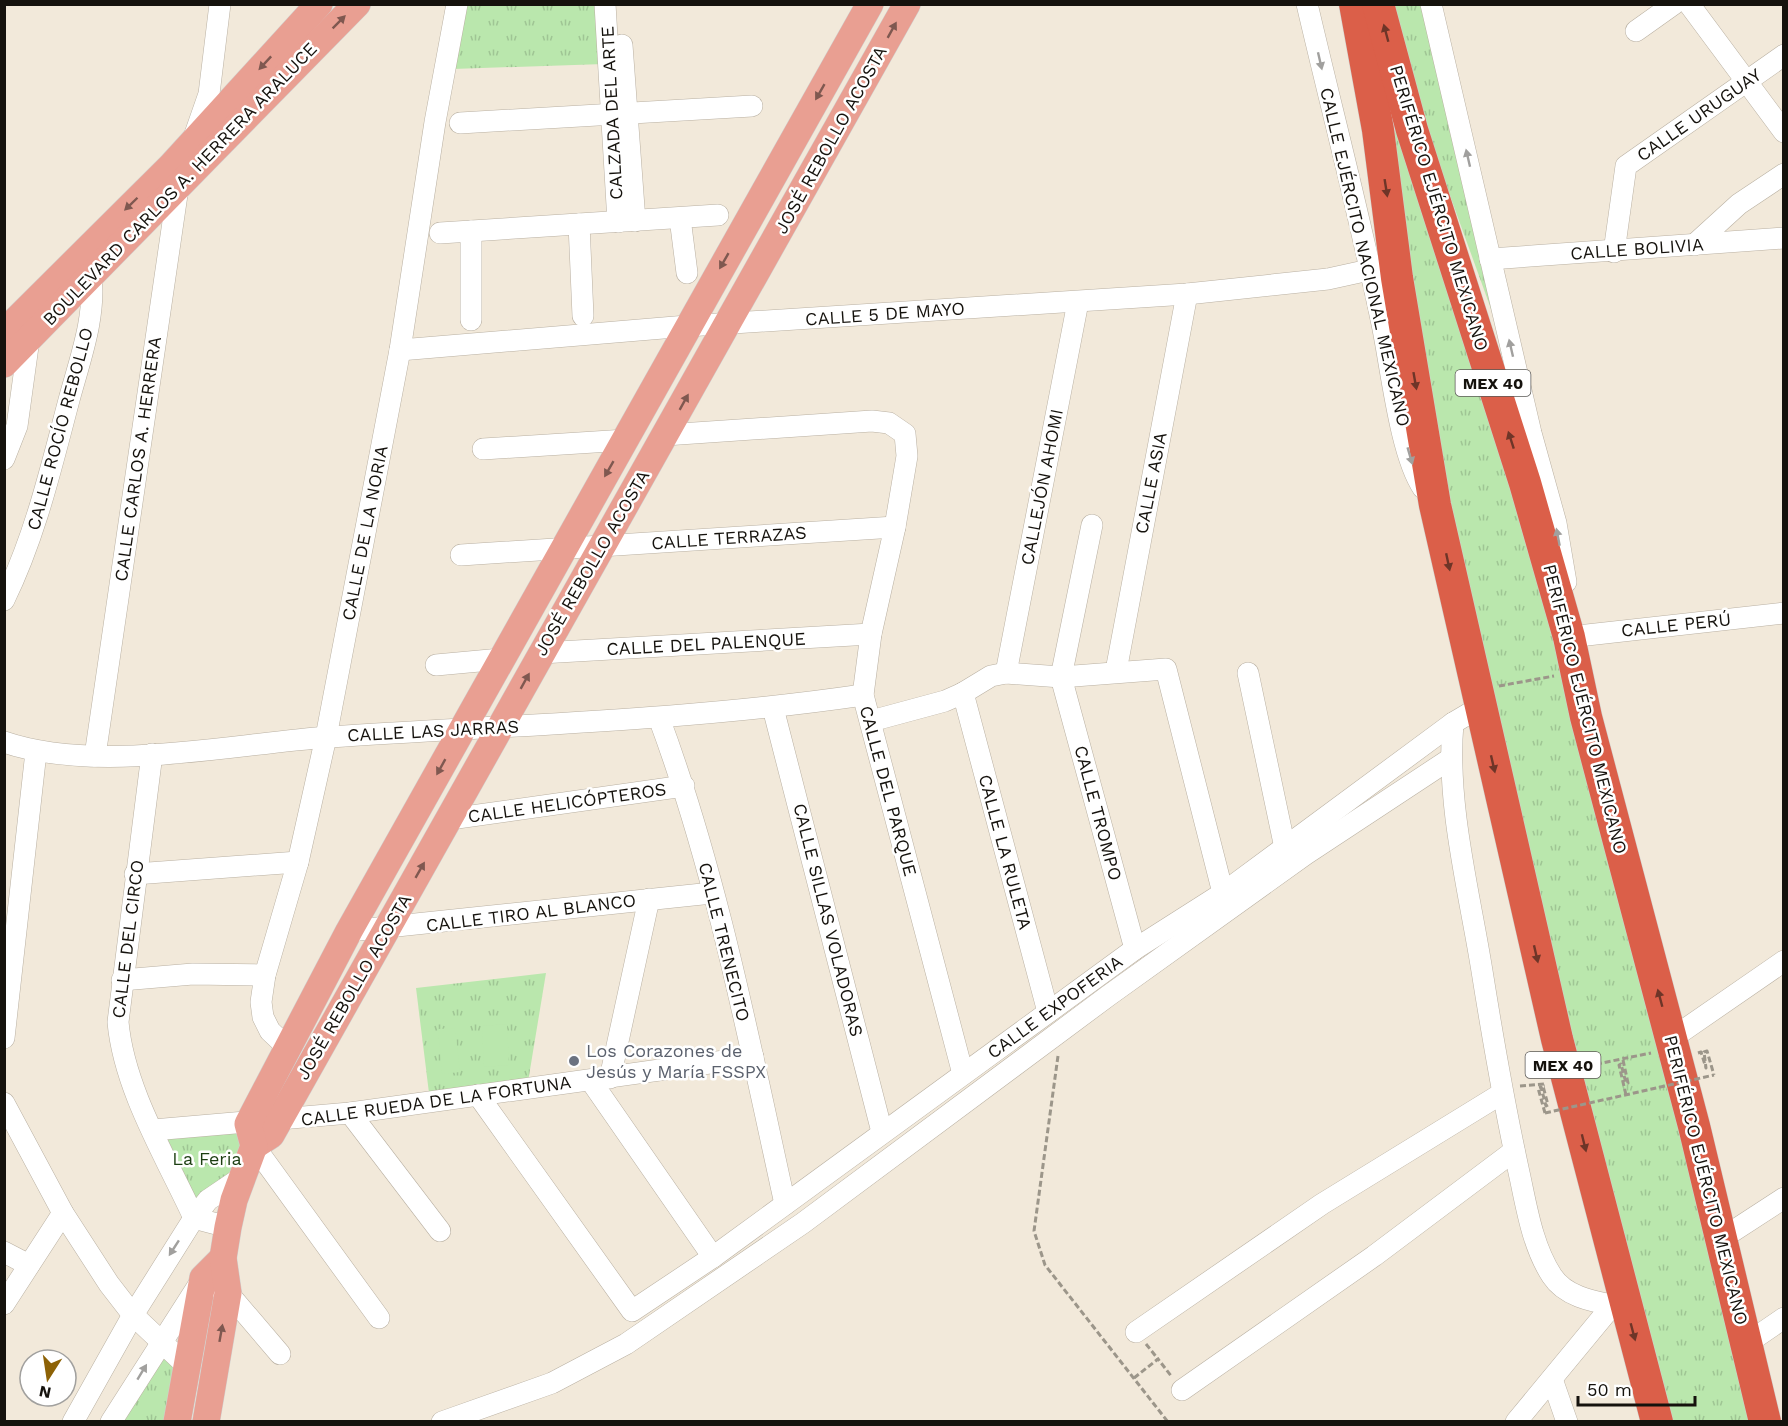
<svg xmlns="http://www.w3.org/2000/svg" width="1788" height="1426" viewBox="0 0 1788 1426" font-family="'Work Sans',sans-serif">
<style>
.park{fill:url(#park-tufts)}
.pitch{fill:#bae7ad}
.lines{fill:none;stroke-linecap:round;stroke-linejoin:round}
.minor-casing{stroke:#b9b0a2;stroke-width:22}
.major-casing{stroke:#d0d0cf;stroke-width:28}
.highway-casing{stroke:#d0d0cf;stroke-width:33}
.path{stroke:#9c968a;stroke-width:3;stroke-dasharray:6 3;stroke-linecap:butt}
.minor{stroke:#fff;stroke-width:21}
.major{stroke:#e99f92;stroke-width:27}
.highway{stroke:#db5f49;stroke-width:32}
.path-bridge{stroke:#9c968a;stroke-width:3;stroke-dasharray:6 3;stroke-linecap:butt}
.oneway{fill:#7f5850}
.oneway2{fill:#6e3528}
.oneway3{fill:#a1a09e}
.worship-dot{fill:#6b7280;stroke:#fff;stroke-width:2}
.labels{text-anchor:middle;stroke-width:5;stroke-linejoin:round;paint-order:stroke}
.shield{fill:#fff;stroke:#5b5956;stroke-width:1.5}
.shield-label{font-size:16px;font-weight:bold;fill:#15120d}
.street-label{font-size:18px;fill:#15120d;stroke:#fff}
.worship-label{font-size:18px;fill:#5b616d;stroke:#fff;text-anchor:start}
.park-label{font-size:18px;fill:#1c3e11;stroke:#fff}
</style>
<defs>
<pattern id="park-tufts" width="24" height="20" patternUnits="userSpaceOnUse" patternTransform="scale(1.5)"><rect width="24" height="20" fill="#bae7ad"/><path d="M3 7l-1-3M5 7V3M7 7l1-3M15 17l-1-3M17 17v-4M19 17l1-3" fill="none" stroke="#9fc594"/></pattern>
</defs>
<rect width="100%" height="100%" fill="#f2e9da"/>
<g class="park">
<path d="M463,5H601L604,64L453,69Z"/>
<path d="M1381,5H1424L1495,320Z"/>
<path d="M1397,107L1495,396L1759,1421H1662L1479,677L1391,167Z"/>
<path d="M546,973L527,1088L430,1101L416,988Z"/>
<path d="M243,1130L235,1173L196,1200L165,1134Z"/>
<path d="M161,1353L181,1368L172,1421L121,1422Z"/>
</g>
<g class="pitch">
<path d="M507,1024L509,1065L484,1067L482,1026Z"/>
<path d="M455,1028L460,1072L442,1074L438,1029Z"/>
</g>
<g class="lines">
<defs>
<g id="minor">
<path d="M605,4L618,222"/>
<path d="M1307,4C1332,111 1360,217 1382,324C1391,367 1400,454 1423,488"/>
<path d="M1431,4L1531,433L1556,523L1566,582"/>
<path d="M1689,4L1784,132"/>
<path d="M1636,31L1674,4"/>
<path d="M622,45L635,221"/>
<path d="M460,123L752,106"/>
<path d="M194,137L209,94L220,4"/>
<path d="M680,218L687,273"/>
<path d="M579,224L583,316"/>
<path d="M471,231V320"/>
<path d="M440,233L718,215"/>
<path d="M1694,245L1739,204L1784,174"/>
<path d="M1614,252L1626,166L1784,55"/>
<path d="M1490,259L1784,238"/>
<path d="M400,350L687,326L1187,294L1328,279L1369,270"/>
<path d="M665,435L872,421L889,423L905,434L907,456L895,527L871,634L863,695L963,1074"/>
<path d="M483,449L626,440"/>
<path d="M4,459L17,426L29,339"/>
<path d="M1092,525L1061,677L1135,949"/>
<path d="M461,555L895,527"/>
<path d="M4,600C35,537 51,468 69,400C80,359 96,317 91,275L82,268"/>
<path d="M1569,625V637L1784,613"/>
<path d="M541,653L871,634"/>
<path d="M436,665L501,659"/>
<path d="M1116,671L1187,294"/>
<path d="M1006,673L1078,302"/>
<path d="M1248,673L1285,848"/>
<path d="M963,693L1048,1012"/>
<path d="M773,708L882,1132"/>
<path d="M659,718C717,874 749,1041 785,1204"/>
<path d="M871,721L945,701L963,693L991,676L1006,673L1061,677L1166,669L1223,893"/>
<path d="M1453,723C1446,804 1469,890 1482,971C1493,1040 1505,1109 1520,1177C1527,1210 1533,1247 1552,1276C1565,1296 1591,1301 1612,1305"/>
<path d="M4,742C98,774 231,744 329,737C507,725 686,721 863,695"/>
<path d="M152,754L118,1022C124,1089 166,1157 194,1218L228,1227"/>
<path d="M95,756L179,181"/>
<path d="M450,819L684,786"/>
<path d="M135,874L298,862"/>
<path d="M349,931L712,893"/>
<path d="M122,980L193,974L265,975"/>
<path d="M4,1038L36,752"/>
<path d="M1671,1039L1784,961"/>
<path d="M288,1048L270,1031L263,1017L261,1002L265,975L298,862L326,737L400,350L435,122L457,4"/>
<path d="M610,1078L649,899"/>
<path d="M591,1081L713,1257"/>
<path d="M478,1095L632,1311L713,1257L1135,949L1223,893L1453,723L1480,707"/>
<path d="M4,1103L63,1213L109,1284L133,1315L187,1366"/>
<path d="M350,1113L440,1231"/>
<path d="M153,1130L350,1113L753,1057"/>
<path d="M254,1146L379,1318"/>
<path d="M1721,1239L1784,1198"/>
<path d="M4,1252L29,1265"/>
<path d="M4,1304L63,1213"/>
<path d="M1136,1332L1322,1204L1501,1094"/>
<path d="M1746,1344L1784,1318"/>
<path d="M1552,1379L1567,1422"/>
<path d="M1182,1390L1374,1256L1514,1151"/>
<path d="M73,1422L133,1315L194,1218L208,1200L242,1177"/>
<path d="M111,1422L203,1278L228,1293L280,1354"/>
<path d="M442,1422L552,1383L626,1344L803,1223L1108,996L1306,854L1450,759"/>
<path d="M1516,1422L1620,1296"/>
</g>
<g id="major">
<path d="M4,332L171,166L319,4"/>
<path d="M4,364L357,4"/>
<path d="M254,1146L271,1135L907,4"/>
<path d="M177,1422L203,1278L223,1258"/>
<path d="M206,1422L228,1293L223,1258L228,1227L234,1200L254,1146L248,1124L349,931L870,4"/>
</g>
<g id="highway">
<path d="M1355,4L1378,130L1397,278L1435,505L1557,1039L1657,1422"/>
<path d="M1378,4L1412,130L1525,483L1569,637L1586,717L1694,1126L1765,1422"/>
</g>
</defs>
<use href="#minor" class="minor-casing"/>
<use href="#major" class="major-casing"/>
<use href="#highway" class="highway-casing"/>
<g class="path">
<path d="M1499,686L1554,676"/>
<path d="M1698,1053L1701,1052L1706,1068L1704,1052L1707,1051L1714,1075"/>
<path d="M1058,1056L1034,1231L1045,1265L1168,1422"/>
<path d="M1623,1060L1628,1083H1626L1621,1064L1619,1065L1626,1095"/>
<path d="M1587,1066L1651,1053"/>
<path d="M1520,1086L1545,1084"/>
<path d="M1545,1113L1538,1088L1541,1087L1546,1106L1548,1105L1543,1086H1545"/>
<path d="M1146,1344L1158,1359"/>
<path d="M1134,1378L1158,1359L1172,1377"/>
</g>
<use href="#minor" class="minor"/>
<use href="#major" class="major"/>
<use href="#highway" class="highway"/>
<path class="path-bridge" d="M1545,1113L1714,1075"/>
</g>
<defs><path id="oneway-solid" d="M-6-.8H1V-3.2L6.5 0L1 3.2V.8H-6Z" transform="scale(1.5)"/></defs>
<g class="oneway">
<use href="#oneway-solid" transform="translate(339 22) rotate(-45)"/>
<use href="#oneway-solid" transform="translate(892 30) rotate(-61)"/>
<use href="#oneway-solid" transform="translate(265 63) rotate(133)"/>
<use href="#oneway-solid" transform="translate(820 92) rotate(120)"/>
<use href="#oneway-solid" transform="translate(131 204) rotate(136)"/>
<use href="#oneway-solid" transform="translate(724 261) rotate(120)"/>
<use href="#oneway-solid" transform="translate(684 402) rotate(-61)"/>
<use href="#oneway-solid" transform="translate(609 469) rotate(120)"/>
<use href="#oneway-solid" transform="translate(525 681) rotate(-61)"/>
<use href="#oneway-solid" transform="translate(441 767) rotate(119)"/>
<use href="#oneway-solid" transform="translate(420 870) rotate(-60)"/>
<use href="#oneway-solid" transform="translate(221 1333) rotate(-80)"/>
</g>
<g class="oneway2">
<use href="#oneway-solid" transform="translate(1386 33) rotate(-105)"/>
<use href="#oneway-solid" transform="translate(1386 188) rotate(81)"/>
<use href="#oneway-solid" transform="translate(1415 381) rotate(80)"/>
<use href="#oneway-solid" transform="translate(1511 440) rotate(-108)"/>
<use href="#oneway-solid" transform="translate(1448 562) rotate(78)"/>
<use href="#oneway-solid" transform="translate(1493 764) rotate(77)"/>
<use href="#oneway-solid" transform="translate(1536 954) rotate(77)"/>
<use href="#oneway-solid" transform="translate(1660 998) rotate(-105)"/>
<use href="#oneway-solid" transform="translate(1584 1143) rotate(76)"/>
<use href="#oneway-solid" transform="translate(1633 1332) rotate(75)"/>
</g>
<g class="oneway3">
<use href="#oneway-solid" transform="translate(1320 61) rotate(77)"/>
<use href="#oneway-solid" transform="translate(1468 158) rotate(-103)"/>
<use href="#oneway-solid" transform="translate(1511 348) rotate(-103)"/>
<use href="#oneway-solid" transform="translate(1410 456) rotate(74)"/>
<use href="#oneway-solid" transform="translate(1558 537) rotate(-101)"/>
<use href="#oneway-solid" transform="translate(174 1248) rotate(123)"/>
<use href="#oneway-solid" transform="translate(142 1372) rotate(-59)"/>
</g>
<circle class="worship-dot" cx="574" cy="1061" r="6"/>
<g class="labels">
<g class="shield">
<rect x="1455.5" y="370" width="75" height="26" rx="4.5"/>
<rect x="1525.5" y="1052" width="75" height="26" rx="4.5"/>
</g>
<g class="shield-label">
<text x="1493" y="389">MEX 40</text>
<text x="1563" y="1071">MEX 40</text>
</g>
<g class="street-label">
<text transform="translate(612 113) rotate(-93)" y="6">CALZADA DEL ARTE</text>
<text transform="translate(1699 115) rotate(-35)" y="6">CALLE URUGUAY</text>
<text transform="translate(831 140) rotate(-61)" y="6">JOSÉ REBOLLO ACOSTA</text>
<text transform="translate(180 184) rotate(-46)" y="6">BOULEVARD CARLOS A. HERRERA ARALUCE</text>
<text transform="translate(1439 208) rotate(73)" y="6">PERIFÉRICO EJÉRCITO MEXICANO</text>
<text transform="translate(1637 249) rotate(-4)" y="6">CALLE BOLIVIA</text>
<text transform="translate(1365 257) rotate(77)" y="6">CALLE EJÉRCITO NACIONAL MEXICANO</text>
<text transform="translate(885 314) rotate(-4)" y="6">CALLE 5 DE MAYO</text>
<text transform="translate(60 429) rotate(-75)" y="6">CALLE ROCÍO REBOLLO</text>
<text transform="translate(138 459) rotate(-82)" y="6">CALLE CARLOS A. HERRERA</text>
<text transform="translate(1151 483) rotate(-79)" y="6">CALLE ASIA</text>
<text transform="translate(1042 487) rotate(-79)" y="6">CALLEJÓN AHOMI</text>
<text transform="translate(365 533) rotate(-79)" y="6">CALLE DE LA NORIA</text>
<text transform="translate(729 538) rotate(-4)" y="6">CALLE TERRAZAS</text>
<text transform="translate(592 563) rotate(-60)" y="6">JOSÉ REBOLLO ACOSTA</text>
<text transform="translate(1676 625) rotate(-6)" y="6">CALLE PERÚ</text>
<text transform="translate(706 644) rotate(-3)" y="6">CALLE DEL PALENQUE</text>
<text transform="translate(1585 709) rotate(76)" y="6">PERIFÉRICO EJÉRCITO MEXICANO</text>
<text transform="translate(433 731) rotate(-3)" y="6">CALLE LAS JARRAS</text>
<text transform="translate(888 791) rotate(75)" y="6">CALLE DEL PARQUE</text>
<text transform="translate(567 803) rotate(-8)" y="6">CALLE HELICÓPTEROS</text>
<text transform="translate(1098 813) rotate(75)" y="6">CALLE TROMPO</text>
<text transform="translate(1005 852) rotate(75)" y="6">CALLE LA RULETA</text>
<text transform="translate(531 913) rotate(-7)" y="6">CALLE TIRO AL BLANCO</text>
<text transform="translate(828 920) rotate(76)" y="6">CALLE SILLAS VOLADORAS</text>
<text transform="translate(128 939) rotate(-83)" y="6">CALLE DEL CIRCO</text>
<text transform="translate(724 942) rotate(76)" y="6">CALLE TRENECITO</text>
<text transform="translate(354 987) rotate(-60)" y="6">JOSÉ REBOLLO ACOSTA</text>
<text transform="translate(1055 1007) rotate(-36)" y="6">CALLE EXPOFERIA</text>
<text transform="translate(436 1101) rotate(-8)" y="6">CALLE RUEDA DE LA FORTUNA</text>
<text transform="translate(1706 1180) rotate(76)" y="6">PERIFÉRICO EJÉRCITO MEXICANO</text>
</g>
<g class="worship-label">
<text x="586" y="1057">Los Corazones de<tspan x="586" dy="21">Jesús y María FSSPX</tspan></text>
</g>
<g class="park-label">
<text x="207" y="1165">La Feria</text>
</g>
</g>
<rect width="1788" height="1426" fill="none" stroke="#15120d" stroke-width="12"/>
<g transform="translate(48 1378) rotate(192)"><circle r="28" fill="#ffffff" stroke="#a1a09e" stroke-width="1.5"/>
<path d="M0-4.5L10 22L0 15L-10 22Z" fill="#8d6206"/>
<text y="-9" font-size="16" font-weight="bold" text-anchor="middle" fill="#15120d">N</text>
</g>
<path d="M1578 1396v9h117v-9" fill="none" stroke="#15120d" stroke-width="3"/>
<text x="1587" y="1396" font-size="18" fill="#15120d" stroke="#ffffff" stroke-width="4.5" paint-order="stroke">50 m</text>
</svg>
